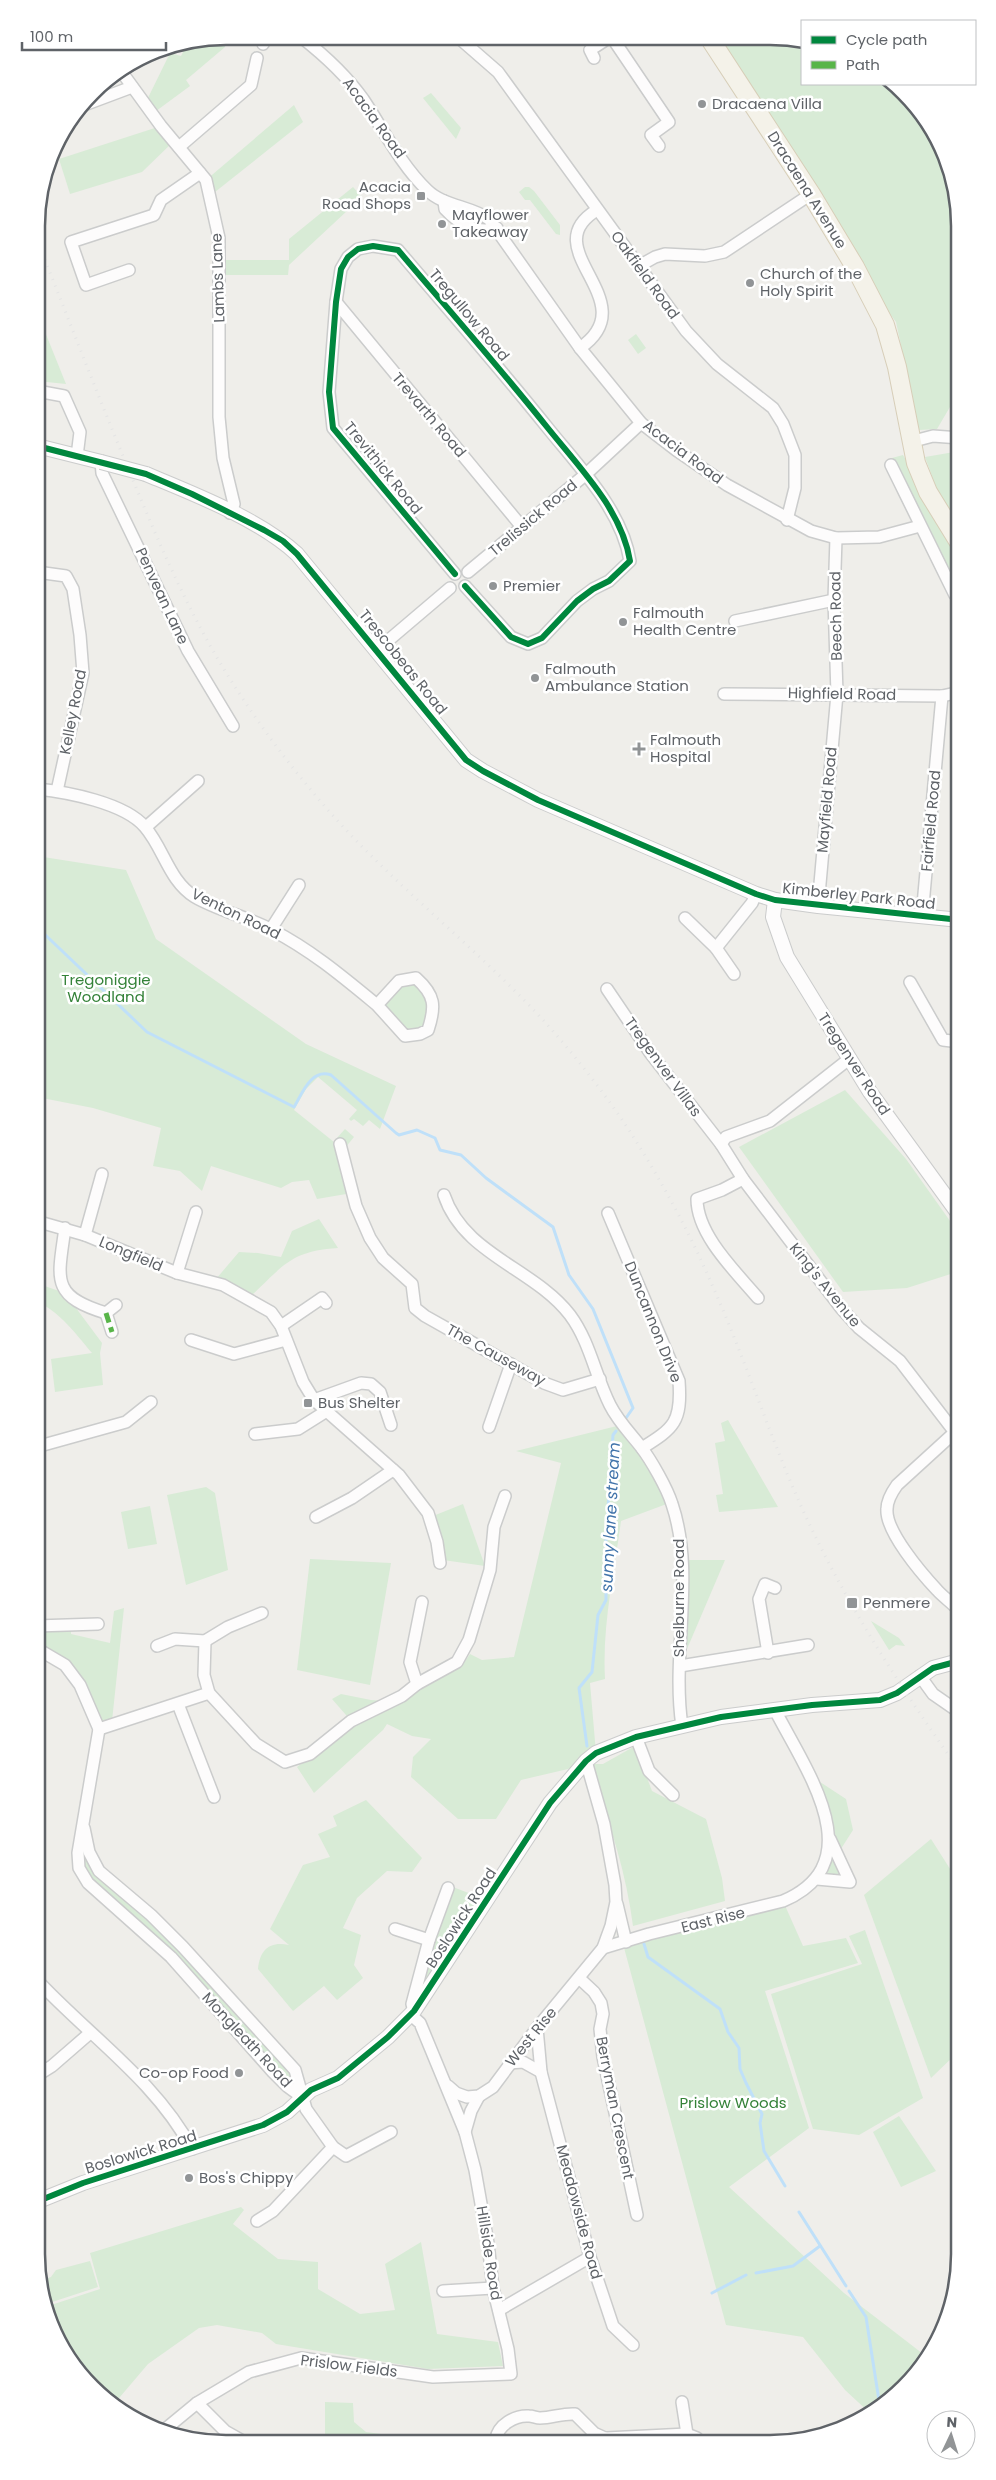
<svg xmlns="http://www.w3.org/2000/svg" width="996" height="2480" viewBox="0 0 996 2480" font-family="Poppins,sans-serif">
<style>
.green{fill:#d8ebd6}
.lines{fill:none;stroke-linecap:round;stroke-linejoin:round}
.stream{stroke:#bfe0f9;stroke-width:3}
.minor-casing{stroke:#cbcccc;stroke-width:14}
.tertiary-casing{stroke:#cbcccc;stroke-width:16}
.primary-casing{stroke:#d7ceb8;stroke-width:20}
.minor{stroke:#fdfcfc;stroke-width:11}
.tertiary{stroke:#fdfcfc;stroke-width:14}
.primary{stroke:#f4f2e9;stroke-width:18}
.rail{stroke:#e4e4e4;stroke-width:3;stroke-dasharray:1 6;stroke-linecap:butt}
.tertiary-bridge-casing{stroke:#cbcccc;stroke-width:16;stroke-linecap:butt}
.tertiary-bridge{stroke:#fdfcfc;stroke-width:14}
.quiet{stroke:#58b549;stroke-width:5;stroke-dasharray:10 5;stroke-linecap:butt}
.cycleway-casing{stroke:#fff;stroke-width:9}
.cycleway{stroke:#00873e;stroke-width:6}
.poi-dot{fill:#919496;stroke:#fff;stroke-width:2}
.labels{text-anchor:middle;stroke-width:5;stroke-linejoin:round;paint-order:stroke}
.poi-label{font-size:15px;fill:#5f6368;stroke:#fff;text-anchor:start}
.street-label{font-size:15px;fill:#5f6368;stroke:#fff}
.park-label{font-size:15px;fill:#348238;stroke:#fff}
.water-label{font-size:16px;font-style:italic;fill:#4174aa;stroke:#fff}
.rim{fill:none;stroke:#5f6368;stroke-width:2.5}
</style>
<rect width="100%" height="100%" fill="#efeeea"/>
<g class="green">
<path d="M225,36V47L186,80L190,86L152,114L145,104L170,53L181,56L187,44Z"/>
<path d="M712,39L802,40V84H895L934,131L953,177L960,226V390L937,429L919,430L896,322L855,267Z"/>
<path d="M431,93L461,128L456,139L423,98Z"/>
<path d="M294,105L303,122L210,196L206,180Z"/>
<path d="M161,126L174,141L142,172L70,194L59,159Z"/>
<path d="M353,187L362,197L289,265L288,275H220V260H289V239Z"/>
<path d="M525,187H529L534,191L560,225V235L556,234L530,200H525L519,192Z"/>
<path d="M37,312L66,384L37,381Z"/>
<path d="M636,334L646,348L638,354L628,340Z"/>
<path d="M960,451V531L936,487L925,457Z"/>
<path d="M903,455L960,558V593L892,458Z"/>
<path d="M37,856L126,870L156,939L306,1044L396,1086L380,1129L369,1120L363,1126L354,1119L351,1121L349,1119L357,1110L318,1077L306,1089L294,1110L339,1146L352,1193L317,1199L309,1180L292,1182L281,1188L211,1166L202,1191L180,1171L153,1166L161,1128L93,1108L37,1097Z"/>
<path d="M416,982L429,1001L424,1028L406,1033L383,1005L401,984Z"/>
<path d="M845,1090L906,1159L960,1235V1271L907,1288L843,1292L739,1147Z"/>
<path d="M345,1129L354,1137L345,1148L336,1139Z"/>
<path d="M319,1219L338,1248C291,1251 284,1265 251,1296L216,1279L239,1252L258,1253L281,1257L292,1231Z"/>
<path d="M36,1283L59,1291L76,1308L102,1343L100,1353L103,1385L55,1392L51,1359L92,1353C76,1334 60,1312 36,1301Z"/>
<path d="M728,1420L778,1507L719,1512L716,1495L723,1494L715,1443L725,1441L721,1423Z"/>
<path d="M621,1425L672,1502L621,1521C614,1574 602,1626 605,1679L590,1683L596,1753L568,1769L521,1780L496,1819H458L411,1777L413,1757L431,1739L412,1736L387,1724L383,1730L314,1793L297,1767L353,1723L332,1699L341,1694L371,1700L400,1702L463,1664L470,1654L482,1660L514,1657L561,1463L516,1451Z"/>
<path d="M206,1487L215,1493L228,1570L186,1585L167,1495Z"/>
<path d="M463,1504L485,1566L443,1560L433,1516Z"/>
<path d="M150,1506L157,1544L128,1549L121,1512Z"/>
<path d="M310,1559L391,1563L370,1685L297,1670Z"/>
<path d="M685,1560H725L684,1656Z"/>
<path d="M124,1608L112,1721L101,1724L80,1676L59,1654L36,1644V1629H71V1634L110,1643L114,1611Z"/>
<path d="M871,1621L899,1638L905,1646L896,1645L889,1650Z"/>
<path d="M635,1746L652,1791L706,1819L722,1878L725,1901L633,1926C626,1870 608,1817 588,1764H603Z"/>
<path d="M820,1782L846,1799L853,1830L837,1855L846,1880L822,1877L834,1851L836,1837Z"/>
<path d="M366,1800L422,1858L412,1872L387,1871L357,1898L343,1928L361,1935L354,1965L363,1978L337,2000L324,1986L293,2011L258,1969C260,1950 269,1941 289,1945L270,1929L303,1865L330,1857L318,1834L337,1826L333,1816Z"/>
<path d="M931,1839L959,1883V2051L931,2078L864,1895Z"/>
<path d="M82,1843L97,1874L147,1916L293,2073L298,2090L90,1880L83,1867Z"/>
<path d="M453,1887L484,1899L416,2004L431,1948Z"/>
<path d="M783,1901L803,1946L846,1938L858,1963L765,1991L809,2128L729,2187L844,2293L927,2357L920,2370L871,2414L845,2390L803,2337L726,2325L623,1944Z"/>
<path d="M865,1930L923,2098L859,2135L813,2129L771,1994L862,1964L849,1936Z"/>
<path d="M899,2116L936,2171L901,2187L873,2132Z"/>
<path d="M241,2207L244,2210L233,2224L278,2259L318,2262V2289L360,2314L395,2310L385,2264L421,2242L437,2334L498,2342L503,2366L428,2369L276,2344L262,2333L217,2325L199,2328L148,2364L114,2404C75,2376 62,2351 45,2307L100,2289L90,2253Z"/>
<path d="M90,2261L98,2287L43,2305L40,2281L51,2277L56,2270Z"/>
<path d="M325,2402L353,2403L354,2422L366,2432L396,2436V2439L325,2440Z"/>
</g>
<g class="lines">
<g class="stream">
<path d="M37,927L147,1032L294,1107C302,1094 311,1068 331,1075L396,1133L399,1135L417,1130L435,1138L440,1150L461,1155L486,1178L553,1227L569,1275L593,1309L633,1408L626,1418"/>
<path d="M587,1746L579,1688L592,1672L598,1615L606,1600V1538L613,1435L616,1431"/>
<path d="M644,1944L648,1957L720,2009L728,2032L739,2048L740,2069L746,2083L762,2114L760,2123L764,2151L785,2186"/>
<path d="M799,2212L846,2286"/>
<path d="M756,2273L793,2266L820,2246"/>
<path d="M849,2291L866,2317L880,2407"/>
<path d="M712,2293L746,2275"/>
</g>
<defs>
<g id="minor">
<path d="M301,37C324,55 346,75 363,99C383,129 401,165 427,190C443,206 470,206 489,219L580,348L641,423L676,450L727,485L811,531L836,538L879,537L920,526"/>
<path d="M459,38L498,72L686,331L717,364L773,408L783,424L795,455V488L787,520"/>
<path d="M613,39L669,122L651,135L659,146"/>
<path d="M263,44L267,37"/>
<path d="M594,58L590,50L607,39"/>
<path d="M121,71L161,126L206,180L219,238V417L223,458L234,504L230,513"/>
<path d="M84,105L132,87"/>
<path d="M179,147L251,85L257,58"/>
<path d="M444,201L445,209C458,223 477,235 497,228"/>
<path d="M639,266L655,257L665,254L705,256L724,252L811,194"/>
<path d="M129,270L86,285L71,242L154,215L161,200L200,173"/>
<path d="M336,302L522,527"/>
<path d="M580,348C648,301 532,249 597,210"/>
<path d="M37,391L64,396L80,432L77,456"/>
<path d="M910,442L933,436L960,438"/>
<path d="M101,462L102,473L188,651L233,726"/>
<path d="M891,465L955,595"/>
<path d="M37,572L66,576L73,589L80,635L83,673L57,791"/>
<path d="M468,572L585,475L641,423"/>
<path d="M455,574L333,428L329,392L336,302L341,269L348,257L358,249L373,246L398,250C448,309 499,367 547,427C579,467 622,510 630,561L609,581L593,589L577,601L542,638L528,644L511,637L465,586"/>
<path d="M735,621L834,600"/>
<path d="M377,650L450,588"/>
<path d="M724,694L942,696L960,692"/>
<path d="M37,789C67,792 125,803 145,827C164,849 169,881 195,897C219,911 248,917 272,930C311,950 343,977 377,1005L399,981L416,978C435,995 436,1006 428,1030L420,1034L405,1036L377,1005"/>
<path d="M146,827L198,781"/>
<path d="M818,906L837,694L834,600L836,538"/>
<path d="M922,916L942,696"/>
<path d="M685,918L716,948"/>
<path d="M271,929L299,885"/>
<path d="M734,974L716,948L752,903L756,894"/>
<path d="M910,982L943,1040L960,1042"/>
<path d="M607,989L651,1054L721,1144L743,1179L841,1308L859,1328L900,1361L960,1439"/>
<path d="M340,1144L356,1206L370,1238L383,1258L412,1284L415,1308L425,1316L544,1383L563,1390L600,1379"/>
<path d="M721,1144L726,1137L770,1121L849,1059"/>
<path d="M743,1179L722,1190L697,1199C697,1235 736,1272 758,1298"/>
<path d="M444,1195C464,1255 534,1268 570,1315C590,1342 595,1375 610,1405C618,1421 630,1433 641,1447C651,1460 667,1488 672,1504C696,1575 671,1653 682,1726"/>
<path d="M608,1213L679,1381C682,1422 674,1428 642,1448"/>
<path d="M36,1221L85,1235L177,1273L223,1285L271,1312L281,1326L303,1382L314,1400L399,1475L428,1513L437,1542L440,1563"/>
<path d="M65,1228C58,1279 50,1296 106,1313L116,1305"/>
<path d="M85,1235L102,1174"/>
<path d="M177,1273L196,1212"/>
<path d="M106,1313L112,1332"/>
<path d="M281,1326L322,1298L326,1303"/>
<path d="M191,1340L234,1354L286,1340"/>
<path d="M314,1400L361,1383L371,1384L380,1392L391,1425"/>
<path d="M489,1427L511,1364"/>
<path d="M954,1433L897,1485C892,1492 887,1500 887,1509C885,1531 922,1574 937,1590C944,1598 953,1603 959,1611"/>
<path d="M255,1434L298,1429L325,1412"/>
<path d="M36,1447L126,1422L151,1402"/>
<path d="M316,1517L352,1498L393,1470"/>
<path d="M36,1626L98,1624"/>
<path d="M157,1646L175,1639L205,1641L228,1627L262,1613"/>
<path d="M36,1648L65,1665L80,1685L99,1729L78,1853L79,1868L88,1883L171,1957L273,2072L287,2086L302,2097"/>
<path d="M768,1653L759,1599L765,1584L775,1588"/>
<path d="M680,1666L808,1645"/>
<path d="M920,1676L933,1694L959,1712"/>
<path d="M417,1684L410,1662L422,1602"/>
<path d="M209,1693L256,1744L285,1762L310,1754L351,1721L402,1696L417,1684L457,1662L469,1640L490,1570L494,1527L505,1496"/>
<path d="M178,1704L214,1797"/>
<path d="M99,1729L209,1693L204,1675L205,1641"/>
<path d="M636,1737L649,1771L673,1795"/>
<path d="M84,1828L89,1852L99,1871L151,1915L183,1947L295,2070L306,2109L333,2147L346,2156L391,2132"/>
<path d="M817,1879L850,1882L830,1839"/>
<path d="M617,1904L626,1942"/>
<path d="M395,1929L429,1940"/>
<path d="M603,1948L649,1934L783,1901C874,1862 805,1769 775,1710"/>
<path d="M579,1978L594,1992L601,2003L603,2014L600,2029L603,2057L637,2215"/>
<path d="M36,1979C88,2035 156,2081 192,2149"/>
<path d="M414,2011L412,2004L429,1940L448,1888"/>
<path d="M537,2028L541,2072L590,2257L613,2326L633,2345"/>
<path d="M509,2063L523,2062L541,2072"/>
<path d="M36,2076L52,2066L90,2033"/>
<path d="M448,2086L456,2093L467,2097L479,2096L493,2087L537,2028L603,1948L611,1926L616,1902L615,1885L604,1824L586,1761"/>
<path d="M465,2132L471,2111L479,2096"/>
<path d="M257,2221L273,2211L333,2147"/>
<path d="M443,2291L493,2288"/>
<path d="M499,2310L590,2257"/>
<path d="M682,2402L687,2434"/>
<path d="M197,2403L225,2431L241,2440"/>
<path d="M163,2431L197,2403L249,2372L301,2358L433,2377L511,2374L508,2349L493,2288L488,2243L475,2170L465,2132L420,2023L411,2015"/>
<path d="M606,2438L687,2434L697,2438"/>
<path d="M496,2439C498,2425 515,2415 529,2416C533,2416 536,2418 540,2418C552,2418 563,2413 575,2414L594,2433L605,2438"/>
</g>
<g id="tertiary">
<path d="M37,446L101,462"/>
<path d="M146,474C194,494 259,519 297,554L466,760L483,771L538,800L756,894L775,900L818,906L960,920"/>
<path d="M775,900L773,917L787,957L870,1092L960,1216"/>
<path d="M36,2202L83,2183L263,2125L287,2112L311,2090L338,2078L388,2037L414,2011L550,1803L586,1761L596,1753L636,1737L721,1717L812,1705L880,1700L897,1693L933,1668L959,1661"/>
</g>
<path id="primary" d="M710,39L811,194L855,267L885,325L897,367L916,463L928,492L960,544"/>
</defs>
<use href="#minor" class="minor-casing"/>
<use href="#tertiary" class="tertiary-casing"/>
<use href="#primary" class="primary-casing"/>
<use href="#minor" class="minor"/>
<use href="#tertiary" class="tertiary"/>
<use href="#primary" class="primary"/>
<path class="rail" d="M37,240C63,305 88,370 114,434C144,507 173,580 212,649C241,699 274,746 311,790C380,875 469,940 543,1020C573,1053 602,1090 627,1127C660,1178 689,1231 713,1287C745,1359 769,1434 801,1506C844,1601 899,1685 959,1770"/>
<defs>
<path id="tertiary-bridge" d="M101,462L146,474"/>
</defs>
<use href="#tertiary-bridge" class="tertiary-bridge-casing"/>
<use href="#tertiary-bridge" class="tertiary-bridge"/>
<path class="quiet" d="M106,1313L112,1332"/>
<defs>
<g id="cycleway">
<path d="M37,446L146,474L192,494L264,530L283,541L297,554L466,760L483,771L538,800L756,894L775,900L960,920"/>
<path d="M455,574L333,428L329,392L336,302L341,269L348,257L358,249L373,246L398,250C448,309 499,367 547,427C579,467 622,510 630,561L609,581L593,589L577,601L542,638L528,644L511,637L465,586"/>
<path d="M36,2202L83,2183L263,2125L287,2112L311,2090L338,2078L388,2037L414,2011L550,1803L586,1761L596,1753L636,1737L721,1717L812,1705L880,1700L897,1693L933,1668L959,1661"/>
</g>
</defs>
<use href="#cycleway" class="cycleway-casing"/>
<use href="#cycleway" class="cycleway"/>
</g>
<g class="poi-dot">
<circle cx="702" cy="104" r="5"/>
<rect x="416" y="191" width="10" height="10" rx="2.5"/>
<circle cx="442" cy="224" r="5"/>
<circle cx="750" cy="283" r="5"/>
<circle cx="493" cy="586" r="5"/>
<circle cx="623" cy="622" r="5"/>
<circle cx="535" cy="678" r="5"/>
<path d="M636.5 741.5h5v5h5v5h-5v5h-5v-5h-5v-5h5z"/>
<rect x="303" y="1398" width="10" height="10" rx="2.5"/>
<rect x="846" y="1597" width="12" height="12" rx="2.5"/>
<circle cx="239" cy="2073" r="5"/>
<circle cx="189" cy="2178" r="5"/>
</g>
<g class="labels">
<g class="poi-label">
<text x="712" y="109">Dracaena Villa</text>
<text x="411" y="192" text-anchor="end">Acacia<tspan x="411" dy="17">Road Shops</tspan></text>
<text x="452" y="220">Mayflower<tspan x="452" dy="17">Takeaway</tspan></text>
<text x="760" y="279">Church of the<tspan x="760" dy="17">Holy Spirit</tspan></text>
<text x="503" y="591">Premier</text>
<text x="633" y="618">Falmouth<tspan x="633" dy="17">Health Centre</tspan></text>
<text x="545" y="674">Falmouth<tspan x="545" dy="17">Ambulance Station</tspan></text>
<text x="650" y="745">Falmouth<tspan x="650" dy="17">Hospital</tspan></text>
<text x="318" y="1408">Bus Shelter</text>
<text x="863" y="1608">Penmere</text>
<text x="229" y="2078" text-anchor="end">Co-op Food</text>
<text x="199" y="2183">Bos's Chippy</text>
</g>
<g class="street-label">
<text transform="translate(374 118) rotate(54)" y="5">Acacia Road</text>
<text transform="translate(807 190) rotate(58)" y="5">Dracaena Avenue</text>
<text transform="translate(645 275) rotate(54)" y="5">Oakfield Road</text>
<text transform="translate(218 278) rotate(-92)" y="5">Lambs Lane</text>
<text transform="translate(469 315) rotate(50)" y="5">Tregullow Road</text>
<text transform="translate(429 415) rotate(50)" y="5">Trevarth Road</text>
<text transform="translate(683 452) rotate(37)" y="5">Acacia Road</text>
<text transform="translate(383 468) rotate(51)" y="5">Trevithick Road</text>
<text transform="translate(533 518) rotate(-40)" y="5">Trelissick Road</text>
<text transform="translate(162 596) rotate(65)" y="5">Penvean Lane</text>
<text transform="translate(836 616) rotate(-91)" y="5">Beech Road</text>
<text transform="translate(403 662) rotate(51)" y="5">Trescobeas Road</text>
<text transform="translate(842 694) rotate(1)" y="5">Highfield Road</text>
<text transform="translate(73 712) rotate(-79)" y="5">Kelley Road</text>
<text transform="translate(827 800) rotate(-85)" y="5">Mayfield Road</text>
<text transform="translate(931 821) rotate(-85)" y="5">Fairfield Road</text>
<text transform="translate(859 896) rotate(6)" y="5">Kimberley Park Road</text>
<text transform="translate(236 914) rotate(26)" y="5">Venton Road</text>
<text transform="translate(854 1064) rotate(57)" y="5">Tregenver Road</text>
<text transform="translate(663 1067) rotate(54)" y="5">Tregenver Villas</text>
<text transform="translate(131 1254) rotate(23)" y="5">Longfield</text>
<text transform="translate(825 1285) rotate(51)" y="5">King's Avenue</text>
<text transform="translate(653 1322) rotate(68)" y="5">Duncannon Drive</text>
<text transform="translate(496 1355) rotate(29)" y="5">The Causeway</text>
<text transform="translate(679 1598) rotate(-90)" y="5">Shelburne Road</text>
<text transform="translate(461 1918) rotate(-57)" y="5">Boslowick Road</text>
<text transform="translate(713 1920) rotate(-14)" y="5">East Rise</text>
<text transform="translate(531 2037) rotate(-51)" y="5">West Rise</text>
<text transform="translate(247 2040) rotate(47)" y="5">Mongleath Road</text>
<text transform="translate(615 2108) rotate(79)" y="5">Berryman Crescent</text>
<text transform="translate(141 2152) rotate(-17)" y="5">Boslowick Road</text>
<text transform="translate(579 2212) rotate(75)" y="5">Meadowside Road</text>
<text transform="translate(489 2253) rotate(81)" y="5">Hillside Road</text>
<text transform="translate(349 2366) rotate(7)" y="5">Prislow Fields</text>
</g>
<g class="park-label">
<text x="106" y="985">Tregoniggie<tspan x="106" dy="17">Woodland</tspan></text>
<text x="733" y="2108">Prislow Woods</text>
</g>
<g class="water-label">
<text transform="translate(610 1517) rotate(-87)" y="6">sunny lane stream</text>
</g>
</g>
<path d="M0 0H996V2480H0ZM226 45H770A181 181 0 0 1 951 226V2254A181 181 0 0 1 770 2435H226A181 181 0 0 1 45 2254V226A181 181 0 0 1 226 45Z" fill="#fff" fill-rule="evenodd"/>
<path class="rim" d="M226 45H770A181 181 0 0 1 951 226V2254A181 181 0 0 1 770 2435H226A181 181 0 0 1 45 2254V226A181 181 0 0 1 226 45Z"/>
<rect x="801" y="20" width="175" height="65" fill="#ffffff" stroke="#bfc1c3"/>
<rect x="811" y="36" width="25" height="8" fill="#00873e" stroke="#bfc1c3"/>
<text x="846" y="45" font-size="15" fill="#5f6368">Cycle path</text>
<rect x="811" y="61" width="25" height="8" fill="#58b549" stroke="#bfc1c3"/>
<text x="846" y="70" font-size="15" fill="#5f6368">Path</text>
<g transform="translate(951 2435) rotate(4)"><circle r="24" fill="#ffffff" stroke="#bfc1c3"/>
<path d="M0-4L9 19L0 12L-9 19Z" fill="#919496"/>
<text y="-8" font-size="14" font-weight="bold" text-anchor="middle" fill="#5f6368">N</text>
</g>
<path d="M22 42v8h144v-8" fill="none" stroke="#5f6368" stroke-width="2.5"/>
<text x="30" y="42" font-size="15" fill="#5f6368" stroke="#ffffff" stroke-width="4" paint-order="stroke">100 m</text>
</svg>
